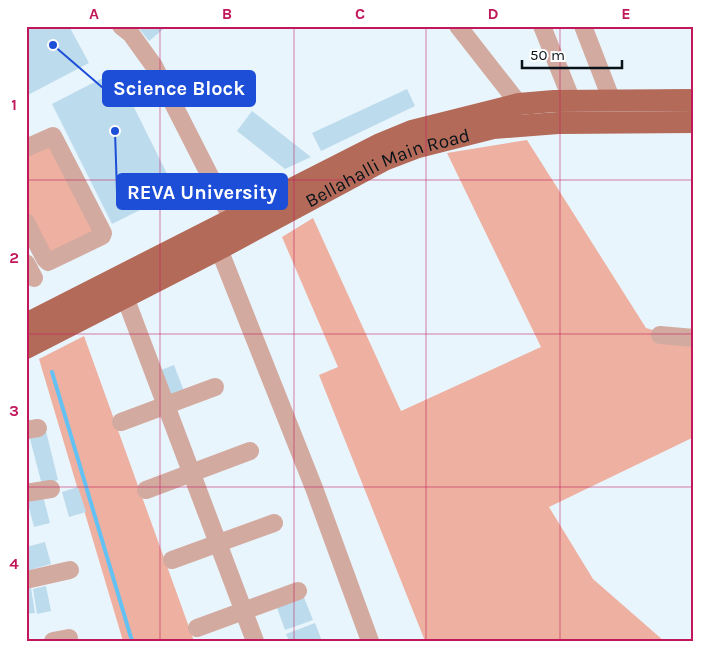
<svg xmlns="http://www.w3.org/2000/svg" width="720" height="667" viewBox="0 0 720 667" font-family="Karla,sans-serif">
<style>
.green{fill:#eeb0a1}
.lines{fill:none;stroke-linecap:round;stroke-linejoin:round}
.stream{stroke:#63c2f3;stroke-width:4}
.building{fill:#bcdbed}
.minor{stroke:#d3aaa0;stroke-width:18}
.major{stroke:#b36a59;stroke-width:22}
.grid{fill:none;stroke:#c2185b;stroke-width:1;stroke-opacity:0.55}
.labels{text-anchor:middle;stroke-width:4.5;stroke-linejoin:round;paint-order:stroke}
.street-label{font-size:19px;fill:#081319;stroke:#fff}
.leader{fill:none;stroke:#1d4ed8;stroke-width:2}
.callout-dot{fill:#1d4ed8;stroke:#fff;stroke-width:2}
.callout{fill:#1d4ed8;stroke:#1d4ed8;stroke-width:2}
.callout-label{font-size:20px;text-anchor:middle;font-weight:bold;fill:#fff}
.neatline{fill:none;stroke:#c2185b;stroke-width:2}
.grid-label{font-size:16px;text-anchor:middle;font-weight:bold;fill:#c2185b}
</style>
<rect width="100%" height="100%" fill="#e9f5fc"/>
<g class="green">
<path d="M47,139L96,229L50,260L26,214V150Z"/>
<path d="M527,140L646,328L694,342V437L549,507L593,579L664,641H425L319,375L338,367L282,237L313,218L401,411L541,347L447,153Z"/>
<path d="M84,336L194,641H123L39,359Z"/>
</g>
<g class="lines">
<path class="stream" d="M52,372L132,641"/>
</g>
<g class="building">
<path d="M26,26H69L89,63L26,96Z"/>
<path d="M137,26H167L149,41Z"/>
<path d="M116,71L176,192L112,224L52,104Z"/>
<path d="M407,89L415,106L321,151L312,133Z"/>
<path d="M252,111L311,157L285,169L237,131Z"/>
<path d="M174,365L184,391L171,396L161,370Z"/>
<path d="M46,431L58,480L42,485L29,435Z"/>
<path d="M78,487L86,512L69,517L62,492Z"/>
<path d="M43,496L50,523L34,527L27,500Z"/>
<path d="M45,542L51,564L26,571V547Z"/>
<path d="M46,586L51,611L37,614L33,589Z"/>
<path d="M31,588L35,613L26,614V589Z"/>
<path d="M303,595L313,620L285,630L276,605Z"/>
<path d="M315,623L322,641H289L286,634Z"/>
</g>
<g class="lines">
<g class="minor">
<path d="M121,26L131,34L154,66L238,231"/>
<path d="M458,26L519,104"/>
<path d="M542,26L572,101"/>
<path d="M583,26L612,101"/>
<path d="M26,148L53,136L103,233L102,236L48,262L45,259L26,222"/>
<path d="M219,249L314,488L370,641"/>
<path d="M26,263L34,278"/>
<path d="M125,297L255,641"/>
<path d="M660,335L694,338"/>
<path d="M121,422L215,387"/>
<path d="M26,430L38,428"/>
<path d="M146,490L250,451"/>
<path d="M26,493L51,489"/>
<path d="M172,560L274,523"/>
<path d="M26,580L70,570"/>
<path d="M197,628L298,591"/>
<path d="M53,641L69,638"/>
</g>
<g class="major">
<path d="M26,324L378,145L412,131L519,104L554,101L694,100"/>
<path id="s1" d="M26,348L219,249L384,160L418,147L493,128L558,123L694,122"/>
</g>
</g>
<path class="grid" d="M160,26V641M294,26V641M426,26V641M560,26V641M26,180H694M26,334H694M26,487H694"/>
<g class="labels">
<g class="street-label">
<text dy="7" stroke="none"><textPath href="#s1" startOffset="405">Bellahalli Main Road</textPath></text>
</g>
</g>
<path class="leader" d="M53 45L103 88M115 131L117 192"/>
<g class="callout-dot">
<circle cx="53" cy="45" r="5"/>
<circle cx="115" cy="131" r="5"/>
</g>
<g class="callout">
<rect x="103" y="71" width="152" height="35" rx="5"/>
<rect x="117" y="174" width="170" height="35" rx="5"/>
</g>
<g class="callout-label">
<text x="179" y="95">Science Block</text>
<text x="202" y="199">REVA University</text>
</g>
<rect width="720" height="667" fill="none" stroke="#ffffff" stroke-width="55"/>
<path d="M522 60v8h100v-8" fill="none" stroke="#081319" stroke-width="2.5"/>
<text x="530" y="60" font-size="15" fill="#081319" stroke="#ffffff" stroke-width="4" paint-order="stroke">50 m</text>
<rect x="28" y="28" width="664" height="612" class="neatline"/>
<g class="grid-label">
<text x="94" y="19">A</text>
<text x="227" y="19">B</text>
<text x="360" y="19">C</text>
<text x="493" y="19">D</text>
<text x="626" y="19">E</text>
<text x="14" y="110">1</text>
<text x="14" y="263">2</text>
<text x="14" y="416">3</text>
<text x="14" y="569">4</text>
</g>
</svg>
